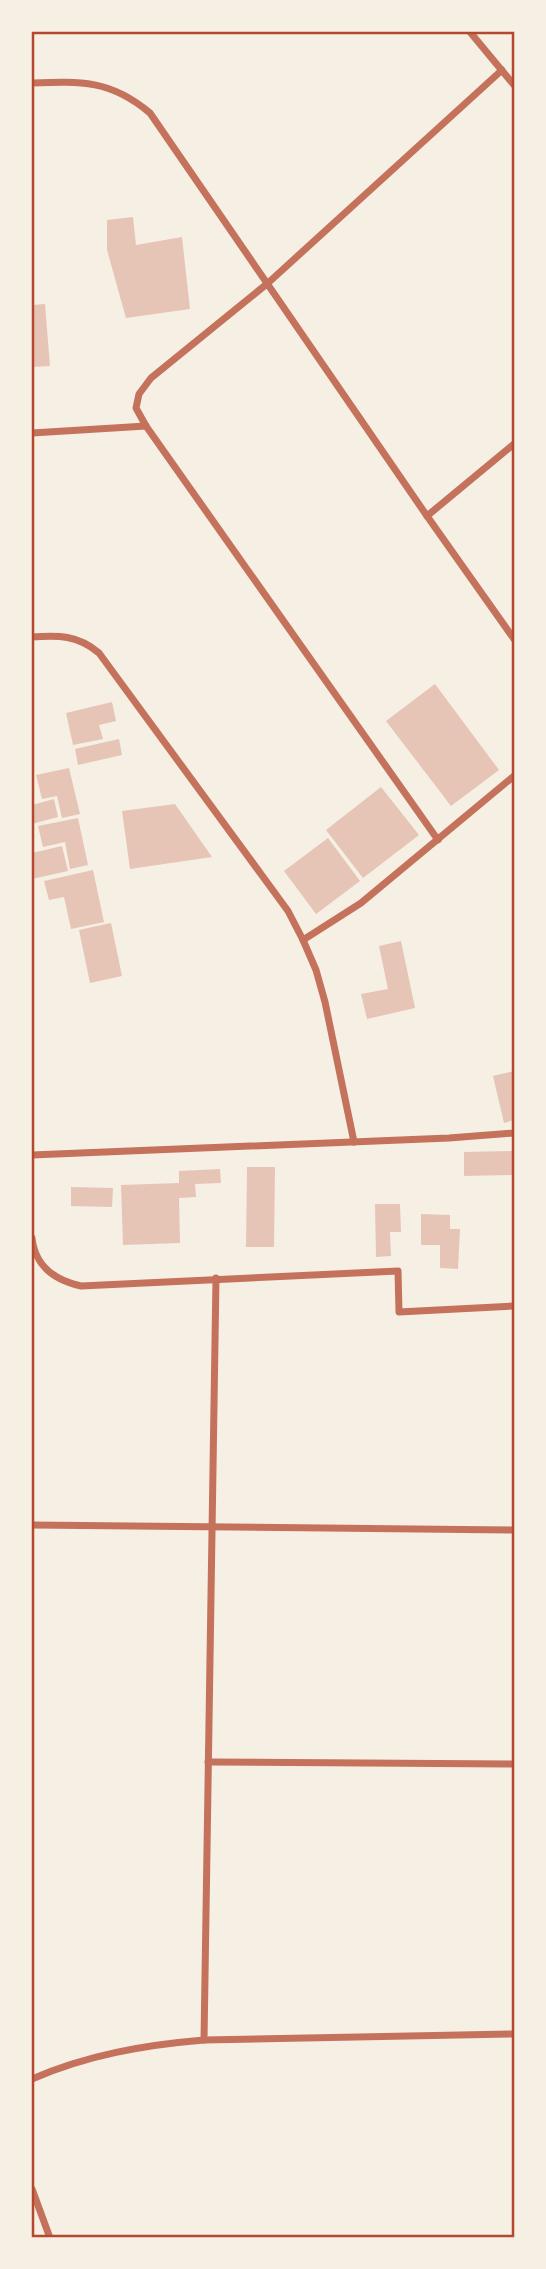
<svg xmlns="http://www.w3.org/2000/svg" width="546" height="2269" viewBox="0 0 546 2269" font-family="Overpass,sans-serif">
<style>
.building{fill:#e6c5b7}
.lines{fill:none;stroke-linecap:round;stroke-linejoin:round}
.minor{stroke:#c5725c;stroke-width:7}
.neatline{fill:none;stroke:#b5482f;stroke-width:2.5}
</style>
<rect width="100%" height="100%" fill="#f6efe4"/>
<g class="building">
<path d="M133,217L136,245L182,237L190,309L126,318L107,250V220Z"/>
<path d="M45,304L50,366L32,367V305Z"/>
<path d="M435,684L499,770L451,806L386,721Z"/>
<path d="M112,702L116,721L99,725L103,739L73,745L66,713Z"/>
<path d="M119,739L122,755L78,765L75,749Z"/>
<path d="M69,768L80,814L62,818L57,796L42,799L36,775Z"/>
<path d="M381,787L419,835L363,878L326,830Z"/>
<path d="M54,799L58,817L32,824V805Z"/>
<path d="M175,804L212,857L130,869L122,811Z"/>
<path d="M78,818L88,865L70,869L65,842L43,847L38,826Z"/>
<path d="M328,838L360,881L316,914L284,871Z"/>
<path d="M62,846L68,871L32,879V853Z"/>
<path d="M93,870L104,922L71,929L64,897L49,900L44,881Z"/>
<path d="M111,923L122,976L90,983L79,930Z"/>
<path d="M401,941L415,1008L367,1019L361,994L388,989L379,946Z"/>
<path d="M514,1071V1120L504,1123L493,1076Z"/>
<path d="M514,1151V1175L464,1176V1152Z"/>
<path d="M247,1167H275L274,1247H246Z"/>
<path d="M220,1169L221,1183L195,1184L196,1197L179,1198L180,1243L123,1245L121,1185L179,1183V1171Z"/>
<path d="M71,1187L113,1188L112,1207L71,1206Z"/>
<path d="M375,1204H400L401,1232H390L391,1256L376,1257Z"/>
<path d="M421,1214L450,1215V1229H460L458,1269L440,1268V1245H421Z"/>
</g>
<g class="lines">
<g class="minor">
<path d="M470,32L514,85"/>
<path d="M32,83C81,81 111,80 150,113L427,516L514,639"/>
<path d="M32,433L146,426"/>
<path d="M427,516L514,444"/>
<path d="M32,637C58,635 78,635 99,653L269,885L288,911L303,940L316,970L325,1002L354,1142"/>
<path d="M438,840L146,426L136,408L139,394L151,378L268,283L502,70"/>
<path d="M303,940L361,903L514,776"/>
<path d="M32,1155L449,1138L514,1133"/>
<path d="M32,1238C35,1266 54,1280 81,1286L398,1271L399,1312L514,1306"/>
<path d="M32,1525L514,1530"/>
<path d="M208,1762L514,1764"/>
<path d="M204,2040L216,1278"/>
<path d="M32,2079C87,2055 144,2045 204,2040L514,2034"/>
<path d="M32,2189L50,2238"/>
</g>
</g>
<rect width="546" height="2269" fill="none" stroke="#f6efe4" stroke-width="66"/>
<rect x="33" y="33" width="480" height="2203" class="neatline"/>
</svg>
